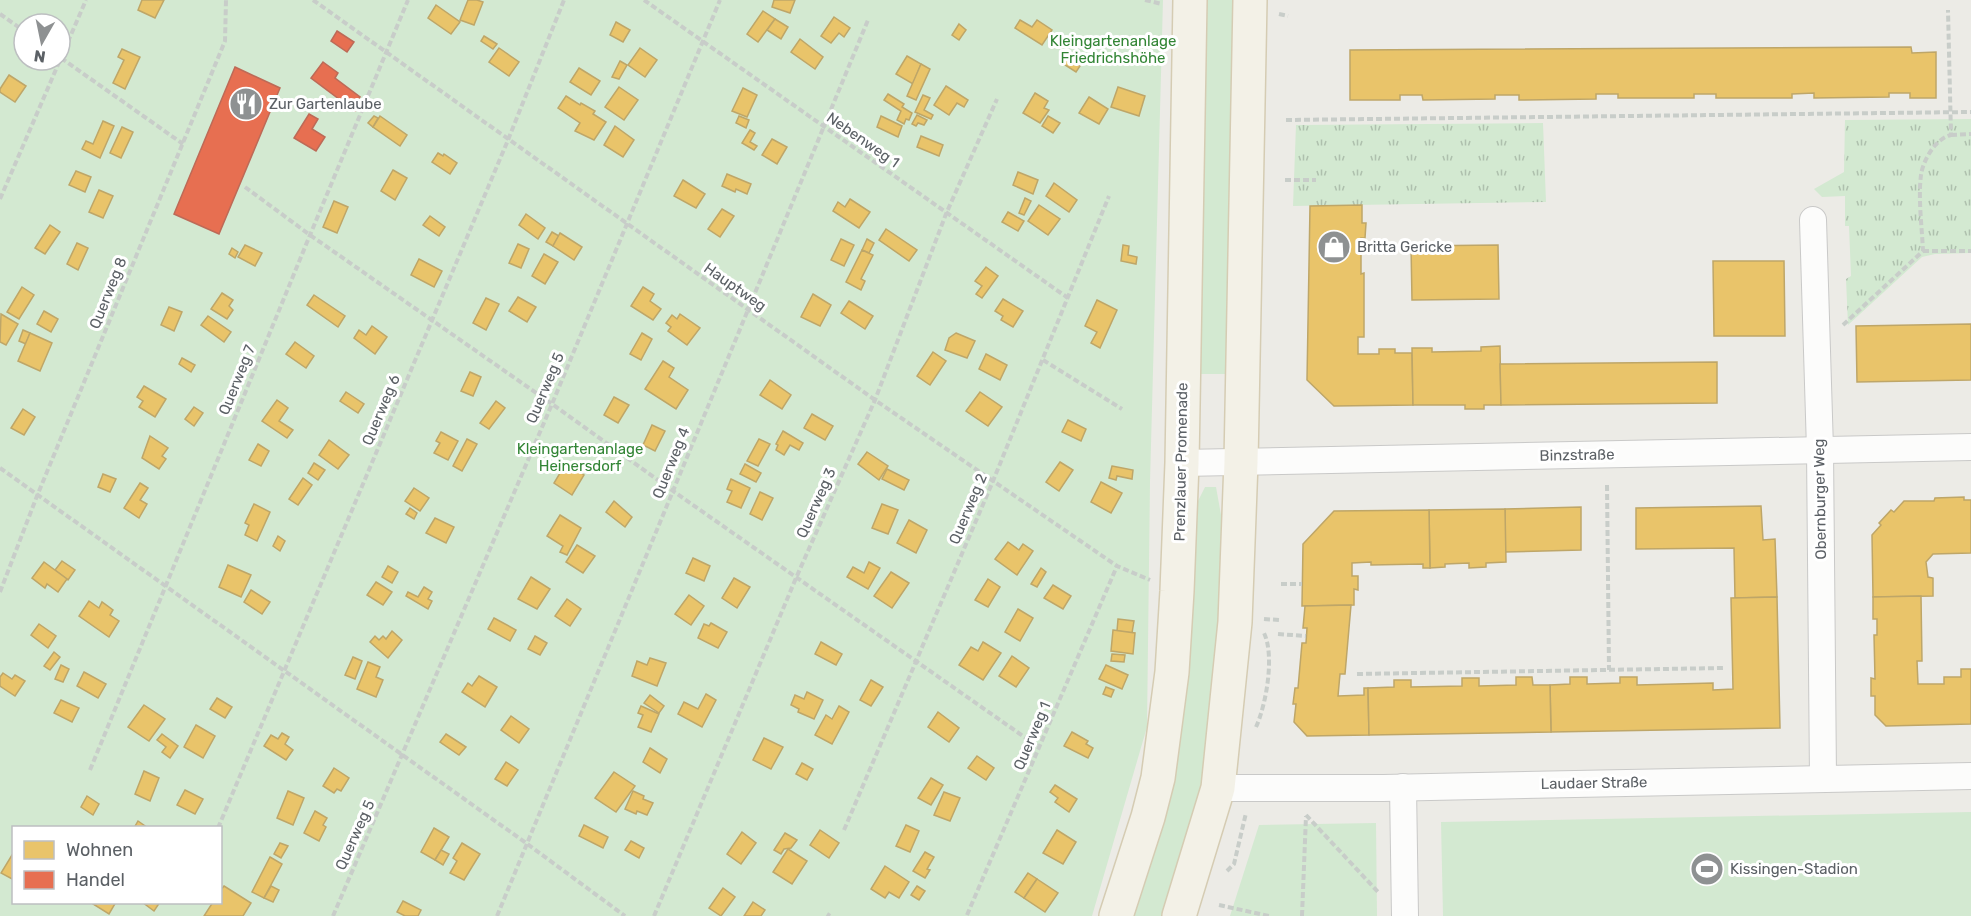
<svg xmlns="http://www.w3.org/2000/svg" width="1971" height="916" viewBox="0 0 1971 916" font-family="Rubik,sans-serif">
<style>
.green{fill:#d3e9d1;fill-rule:evenodd}
.park{fill:url(#park-tufts)}
.homes{fill:#e9c46a;stroke:#bea668;stroke-width:1.5}
.shops{fill:#e76f51;stroke:#bd6a57;stroke-width:1.5}
.lines{fill:none;stroke-linecap:round;stroke-linejoin:round}
.minor-casing{stroke:#c9c9c8;stroke-width:28}
.primary-casing{stroke:#d5ccb3;stroke-width:36}
.path{stroke:#c8cdc9;stroke-width:4;stroke-dasharray:6 3;stroke-linecap:butt}
.minor{stroke:#fcfcfb;stroke-width:26}
.primary{stroke:#f3f1e7;stroke-width:33}
.labels{text-anchor:middle;stroke-width:6;stroke-linejoin:round;paint-order:stroke}
.park-label{font-size:15px;fill:#328535;stroke:#fff}
.poi-label{font-size:15px;fill:#5b6065;stroke:#fff;text-anchor:start}
.street-label{font-size:15px;fill:#5b6065;stroke:#fff}
</style>
<defs>
<pattern id="park-tufts" width="24" height="20" patternUnits="userSpaceOnUse" patternTransform="scale(1.5)"><rect width="24" height="20" fill="#d3e9d1"/><path d="M3 7l-1-3M5 7V3M7 7l1-3M15 17l-1-3M17 17v-4M19 17l1-3" fill="none" stroke="#aec0ad"/></pattern>
</defs>
<rect width="100%" height="100%" fill="#ecebe6"/>
<g class="green">
<path d="M0,0H1163L1150,482L1147,727L1092,916H0ZM24,24H60V60H24ZM14,828H220V902H14Z"/>
<path d="M1204,0H1236L1230,374H1196Z"/>
<path d="M1205,487H1216L1223,526L1224,580L1202,799L1165,916H1127L1194,509Z"/>
<path d="M1971,812V916H1443L1441,822Z"/>
<path d="M1376,823L1377,916H1230L1259,825Z"/>
</g>
<g class="park">
<path d="M1971,119V253L1935,254L1922,257L1848,325L1846,279L1851,276L1849,226H1845V196L1822,197L1814,189L1844,172L1845,120Z"/>
<path d="M1543,123L1546,202L1293,206L1296,125Z"/>
</g>
<g class="homes">
<path d="M142,0H164L155,18L138,10Z"/>
<path d="M468,0H477L483,2L474,25L460,20Z"/>
<path d="M774,0H795L790,13L772,7Z"/>
<path d="M436,5L460,22L451,34L428,18Z"/>
<path d="M763,11L775,19L758,42L747,34Z"/>
<path d="M834,17L850,28L844,37L839,33L831,43L821,36Z"/>
<path d="M775,19L788,27L781,39L767,30Z"/>
<path d="M1020,20L1032,27L1037,20L1052,30L1042,45L1015,28Z"/>
<path d="M616,22L630,30L623,42L610,35Z"/>
<path d="M959,24L966,30L959,40L952,35Z"/>
<path d="M484,36L497,44L493,49L481,41Z"/>
<path d="M800,39L823,57L815,69L791,52Z"/>
<path d="M1911,47L1912,53L1936,52V98H1910V93H1889V97L1814,98V93L1792,94V98H1716V94H1694V98H1618V94H1596V99L1519,100V95H1495V99L1423,100L1422,95H1400V100H1350V50Z"/>
<path d="M499,48L519,62L509,76L489,62Z"/>
<path d="M640,48L657,60L645,77L628,65Z"/>
<path d="M122,49L140,57L125,89L113,83L124,60L118,57Z"/>
<path d="M907,56L921,64L913,84L896,74Z"/>
<path d="M1066,58L1080,66L1076,72L1062,63Z"/>
<path d="M620,61L627,65L619,79L612,77Z"/>
<path d="M921,64L930,69L916,100L907,96Z"/>
<path d="M579,68L600,81L591,95L570,82Z"/>
<path d="M9,75L26,86L15,102L0,92V89Z"/>
<path d="M946,86L968,100L964,107L957,103L949,115L934,105Z"/>
<path d="M619,87L638,100L624,120L605,107Z"/>
<path d="M1118,87L1145,96L1139,116L1111,107Z"/>
<path d="M743,88L757,95L747,117L732,111Z"/>
<path d="M1035,93L1048,101L1044,108L1049,110L1040,123L1023,113Z"/>
<path d="M888,94L904,104L902,107L912,113L909,120L906,119L904,124L897,120L901,111L884,100Z"/>
<path d="M923,95L930,98L924,110L933,115L931,119L915,112Z"/>
<path d="M566,96L580,105L581,103L595,111L593,114L606,122L594,140L575,131L580,123L558,108Z"/>
<path d="M1089,97L1108,109L1099,124L1079,113Z"/>
<path d="M917,115L927,120L924,125L918,123L916,126L912,124Z"/>
<path d="M374,116L378,118L373,127L368,123Z"/>
<path d="M380,116L407,135L400,146L373,127Z"/>
<path d="M739,116L749,120L746,128L736,123Z"/>
<path d="M881,116L902,126L898,137L877,127Z"/>
<path d="M1048,116L1060,123L1053,133L1042,126Z"/>
<path d="M103,121L114,126L100,158L82,149L86,141L93,144Z"/>
<path d="M615,126L634,140L623,157L604,145Z"/>
<path d="M122,127L133,132L121,158L110,153Z"/>
<path d="M750,130L755,133L750,142L757,146L754,150L742,143Z"/>
<path d="M921,136L943,145L939,156L917,147Z"/>
<path d="M772,139L787,147L777,164L762,155Z"/>
<path d="M438,153L443,156L444,154L457,163L450,174L432,162Z"/>
<path d="M393,170L407,178L395,200L381,191Z"/>
<path d="M76,171L91,177L85,192L69,185Z"/>
<path d="M1018,172L1038,180L1033,194L1013,185Z"/>
<path d="M727,174L751,184L747,194L736,189L735,192L722,186Z"/>
<path d="M683,180L705,194L696,208L674,196Z"/>
<path d="M1054,183L1077,200L1069,212L1046,196Z"/>
<path d="M99,190L113,196L103,218L89,212Z"/>
<path d="M1025,198L1031,201L1024,215L1019,213Z"/>
<path d="M850,199L870,212L859,228L833,211L838,202L845,207Z"/>
<path d="M334,201L348,207L337,233L323,227Z"/>
<path d="M1039,205L1060,219L1048,235L1028,221Z"/>
<path d="M1362,205V223H1366L1365,238H1361V274L1364,273V337H1358V354H1379V349H1395V353H1412L1413,405L1334,406L1307,380L1310,206Z"/>
<path d="M722,209L734,216L720,237L708,229Z"/>
<path d="M1008,212L1024,221L1018,231L1002,222Z"/>
<path d="M526,214L545,228L538,239L519,225Z"/>
<path d="M430,216L445,227L439,236L423,225Z"/>
<path d="M50,225L60,232L45,254L35,248Z"/>
<path d="M886,229L917,250L909,261L879,240Z"/>
<path d="M552,232L559,236L553,246L546,242Z"/>
<path d="M560,233L582,247L574,260L553,246Z"/>
<path d="M841,239L854,245L844,266L831,260Z"/>
<path d="M867,239L874,243L869,253L862,250Z"/>
<path d="M77,243L88,248L78,270L67,264Z"/>
<path d="M518,244L529,249L521,268L509,263Z"/>
<path d="M245,245L262,253L255,266L238,257Z"/>
<path d="M1123,245L1129,246L1128,255L1137,257L1136,264L1121,261Z"/>
<path d="M1498,245L1499,299L1412,300L1411,246Z"/>
<path d="M232,248L238,252L235,258L229,254Z"/>
<path d="M862,250L873,255L861,279L865,281L861,290L846,282Z"/>
<path d="M544,254L558,262L545,284L532,276Z"/>
<path d="M419,259L442,271L434,287L411,275Z"/>
<path d="M1713,261H1784L1785,336H1714Z"/>
<path d="M986,267L998,276L982,298L976,294L982,286L975,281Z"/>
<path d="M22,287L34,295L19,319L7,312Z"/>
<path d="M643,287L654,294L650,301L661,309L653,320L631,306Z"/>
<path d="M222,293L233,300L229,306L233,310L227,319L211,309Z"/>
<path d="M813,294L831,305L820,326L801,317Z"/>
<path d="M314,295L345,316L338,327L307,305Z"/>
<path d="M518,297L536,307L527,322L509,311Z"/>
<path d="M486,298L499,304L486,330L473,323Z"/>
<path d="M1003,299L1023,311L1013,327L1001,320L1003,316L995,311Z"/>
<path d="M1097,300L1117,310L1100,348L1091,343L1097,332L1085,326Z"/>
<path d="M849,301L873,316L865,329L841,313Z"/>
<path d="M169,307L182,312L174,331L161,325Z"/>
<path d="M44,311L58,319L51,332L37,324Z"/>
<path d="M1,314L18,324L6,345L0,342Z"/>
<path d="M680,314L700,328L687,345L668,331L671,327L666,323L672,315L677,319Z"/>
<path d="M208,316L231,332L224,342L201,325Z"/>
<path d="M1971,324V380L1857,382L1856,326Z"/>
<path d="M372,326L387,337L375,354L354,338L359,330L366,335Z"/>
<path d="M23,330L30,333L26,344L19,341Z"/>
<path d="M30,333L52,343L40,371L18,361Z"/>
<path d="M642,333L652,339L641,360L630,354Z"/>
<path d="M956,333L975,341L967,358L945,350L949,338Z"/>
<path d="M295,342L314,356L306,368L286,354Z"/>
<path d="M1500,346L1501,405H1484V409H1465V405H1413L1412,348H1432V352L1481,351V347Z"/>
<path d="M933,352L946,361L930,385L917,376Z"/>
<path d="M986,354L1007,365L1000,380L979,369Z"/>
<path d="M182,358L195,365L191,372L179,364Z"/>
<path d="M663,361L674,368L669,377L688,390L676,409L645,389Z"/>
<path d="M1717,362V403L1501,405L1500,364Z"/>
<path d="M470,372L481,377L473,396L461,391Z"/>
<path d="M770,380L791,395L782,409L760,395Z"/>
<path d="M144,386L166,399L155,417L139,407L143,401L137,397Z"/>
<path d="M346,392L364,404L358,413L340,401Z"/>
<path d="M980,392L1002,407L988,426L966,411Z"/>
<path d="M614,397L629,405L618,423L604,415Z"/>
<path d="M277,400L288,408L279,421L293,430L287,438L262,421Z"/>
<path d="M496,401L505,408L489,429L480,423Z"/>
<path d="M194,407L203,413L194,426L185,419Z"/>
<path d="M23,409L35,417L24,435L11,428Z"/>
<path d="M812,414L833,426L825,440L804,428Z"/>
<path d="M1068,420L1086,429L1081,441L1062,432Z"/>
<path d="M652,425L665,431L655,451L643,445Z"/>
<path d="M783,431L803,443L799,450L790,445L784,455L776,450L778,445L776,444Z"/>
<path d="M441,432L458,441L448,460L434,453L440,443L436,441Z"/>
<path d="M150,436L168,448L162,456L166,459L159,469L142,458Z"/>
<path d="M467,439L477,444L462,471L453,466Z"/>
<path d="M759,439L770,444L758,466L747,461Z"/>
<path d="M329,440L349,455L338,469L319,455Z"/>
<path d="M258,444L269,451L261,466L249,460Z"/>
<path d="M867,452L888,466L879,480L858,464Z"/>
<path d="M1060,462L1073,470L1059,491L1046,482Z"/>
<path d="M314,463L325,470L318,480L308,473Z"/>
<path d="M566,463L584,475L572,495L554,483Z"/>
<path d="M745,464L761,473L756,482L740,474Z"/>
<path d="M1112,466L1133,470L1132,479L1117,476L1116,480L1109,478Z"/>
<path d="M887,469L909,480L904,490L882,479Z"/>
<path d="M103,474L116,479L110,492L98,487Z"/>
<path d="M303,478L312,485L298,505L289,499Z"/>
<path d="M731,479L750,488L741,508L727,502L732,491L727,489Z"/>
<path d="M1101,482L1122,493L1111,513L1091,502Z"/>
<path d="M140,483L148,488L140,500L147,504L139,518L124,508Z"/>
<path d="M414,488L429,498L420,511L405,501Z"/>
<path d="M760,492L773,498L762,520L750,514Z"/>
<path d="M1964,497V500H1971V553L1933,554L1926,562L1928,577L1933,578V596L1873,597L1872,535L1881,525L1879,523L1891,510L1894,512L1904,501H1934L1935,498Z"/>
<path d="M614,501L632,517L625,527L606,512Z"/>
<path d="M254,504L270,512L257,541L245,535L249,525L245,523Z"/>
<path d="M882,504L898,510L888,534L872,528Z"/>
<path d="M1761,506L1763,540L1775,539L1777,597L1735,598L1734,548L1636,549V508Z"/>
<path d="M1581,507V550L1505,552V509Z"/>
<path d="M410,508L417,513L414,519L406,514Z"/>
<path d="M1505,509L1506,562L1486,563V567L1469,568V563L1445,564V567L1430,568L1429,510Z"/>
<path d="M1429,510L1430,568H1423V564L1371,565V562L1352,563V576H1358V590L1354,589V605L1302,606L1303,544L1334,511Z"/>
<path d="M560,515L581,528L567,555L560,552L563,546L547,536Z"/>
<path d="M435,518L454,527L446,543L426,533Z"/>
<path d="M909,520L927,530L916,553L897,543Z"/>
<path d="M278,536L285,541L280,551L273,546Z"/>
<path d="M1008,542L1019,550L1023,544L1033,551L1017,575L995,559Z"/>
<path d="M577,545L595,556L583,573L566,562Z"/>
<path d="M693,558L710,566L704,581L686,573Z"/>
<path d="M62,561L75,570L68,580L55,570Z"/>
<path d="M44,562L67,579L58,592L47,584L45,588L32,578Z"/>
<path d="M869,562L880,568L868,589L847,577L853,567L864,573Z"/>
<path d="M228,565L251,575L241,597L219,587Z"/>
<path d="M388,566L398,572L392,583L382,577Z"/>
<path d="M1041,568L1046,572L1037,587L1031,584Z"/>
<path d="M891,572L909,583L892,608L874,596Z"/>
<path d="M531,577L550,589L537,609L518,599Z"/>
<path d="M734,578L750,587L737,608L722,598Z"/>
<path d="M988,579L1000,587L988,607L975,600Z"/>
<path d="M376,582L392,592L383,605L367,595Z"/>
<path d="M1053,585L1071,596L1063,609L1044,598Z"/>
<path d="M424,587L432,592L428,599L432,601L428,609L406,596L408,592L418,597Z"/>
<path d="M251,590L270,602L262,614L244,602Z"/>
<path d="M689,595L704,606L691,625L675,614Z"/>
<path d="M1921,596L1922,661H1917L1918,684H1944V677H1961V669H1971V724L1886,726L1875,715V696H1871V678L1875,679L1874,635H1877V619H1873V597Z"/>
<path d="M1777,597L1780,728L1551,732L1550,685L1570,684V677H1587V684L1620,683V677H1637V685L1713,683V690L1733,689L1731,598Z"/>
<path d="M567,599L581,609L570,626L555,616Z"/>
<path d="M89,601L99,608L102,602L113,610L110,615L119,621L109,637L79,616Z"/>
<path d="M1351,605L1345,674H1340L1338,696L1364,695V688H1368L1369,735L1307,736L1294,722L1296,704H1293L1295,688H1298L1302,643H1306L1307,628H1303L1305,606Z"/>
<path d="M1018,609L1033,618L1020,641L1005,632Z"/>
<path d="M494,618L516,630L510,641L488,629Z"/>
<path d="M1118,619L1134,621L1132,633L1117,631Z"/>
<path d="M711,623L727,632L718,648L698,638L704,624L709,626Z"/>
<path d="M39,624L56,636L48,648L31,635Z"/>
<path d="M1113,630L1135,633L1133,654L1111,651Z"/>
<path d="M392,631L402,640L388,658L370,642L375,636L379,640L383,636L386,639Z"/>
<path d="M535,636L547,643L540,655L528,649Z"/>
<path d="M821,642L842,654L836,665L815,654Z"/>
<path d="M983,642L1001,653L983,680L959,665L971,647L978,651Z"/>
<path d="M54,652L60,657L50,670L44,666Z"/>
<path d="M1112,654L1125,655L1124,662L1111,661Z"/>
<path d="M1012,656L1029,668L1016,687L999,676Z"/>
<path d="M353,657L362,661L355,679L345,675Z"/>
<path d="M650,658L666,663L657,686L632,676L637,661L647,665Z"/>
<path d="M368,662L380,667L376,677L383,680L376,697L357,689Z"/>
<path d="M61,665L69,669L63,682L55,679Z"/>
<path d="M1106,665L1128,675L1122,689L1099,679Z"/>
<path d="M84,672L106,684L98,698L77,686Z"/>
<path d="M3,673L12,679L15,675L25,681L15,696L0,686V677Z"/>
<path d="M479,676L497,687L485,707L462,692L468,683L472,686Z"/>
<path d="M1516,677H1532L1533,685H1550L1551,732L1369,735L1368,688L1394,687V680H1411V687L1462,686V678H1479V686L1516,685Z"/>
<path d="M871,680L883,687L871,706L860,700Z"/>
<path d="M1106,687L1114,690L1111,697L1103,694Z"/>
<path d="M807,692L823,700L814,719L798,712L799,709L791,705L795,695L804,699Z"/>
<path d="M706,694L716,700L702,727L678,714L684,702L698,709Z"/>
<path d="M650,695L664,706L659,713L644,703Z"/>
<path d="M217,698L232,707L225,718L210,709Z"/>
<path d="M61,700L79,708L72,722L54,713Z"/>
<path d="M144,705L165,719L149,741L128,727Z"/>
<path d="M641,706L659,714L651,732L638,727L643,715L638,713Z"/>
<path d="M839,706L849,712L832,744L815,735L826,715L832,719Z"/>
<path d="M938,712L959,728L949,742L928,727Z"/>
<path d="M511,716L529,729L519,743L501,730Z"/>
<path d="M196,725L215,736L203,758L184,747Z"/>
<path d="M1072,732L1088,741L1086,744L1093,748L1088,758L1064,746Z"/>
<path d="M282,733L289,737L285,744L293,750L286,760L264,746L271,735L278,739Z"/>
<path d="M162,734L178,746L170,758L162,752L166,747L157,740Z"/>
<path d="M446,734L466,747L459,755L440,742Z"/>
<path d="M764,738L783,747L771,769L753,760Z"/>
<path d="M650,748L667,759L660,773L643,762Z"/>
<path d="M977,756L994,768L986,780L968,768Z"/>
<path d="M506,762L518,770L507,786L495,779Z"/>
<path d="M802,763L813,769L807,780L796,774Z"/>
<path d="M334,768L349,778L341,791L337,789L334,793L323,786Z"/>
<path d="M144,771L159,778L150,801L135,794Z"/>
<path d="M614,772L635,786L616,812L595,798Z"/>
<path d="M931,778L943,785L931,805L918,798Z"/>
<path d="M1055,785L1077,799L1069,812L1055,802L1058,798L1050,792Z"/>
<path d="M185,790L203,799L195,814L177,805Z"/>
<path d="M288,791L304,798L293,825L277,818Z"/>
<path d="M633,791L644,796L643,799L653,803L647,815L637,811L636,814L625,809Z"/>
<path d="M944,792L960,798L950,821L934,815Z"/>
<path d="M87,796L99,804L93,815L81,807Z"/>
<path d="M315,811L327,818L323,825L326,827L319,841L304,833Z"/>
<path d="M138,821L148,828H134Z"/>
<path d="M584,825L608,837L603,848L579,836Z"/>
<path d="M906,825L919,831L910,852L896,846Z"/>
<path d="M434,828L449,837L435,860L421,852Z"/>
<path d="M820,830L839,843L829,858L810,845Z"/>
<path d="M1057,830L1076,842L1063,864L1043,853Z"/>
<path d="M742,832L756,843L741,864L727,854Z"/>
<path d="M785,833L797,840L791,848L784,849L781,854L774,850Z"/>
<path d="M631,841L644,848L639,858L625,850Z"/>
<path d="M280,843L288,846L281,858L274,854Z"/>
<path d="M462,843L480,854L464,880L450,873L457,861L453,858Z"/>
<path d="M788,849L807,861L792,884L773,872Z"/>
<path d="M441,850L449,854L443,865L435,860Z"/>
<path d="M925,852L934,857L927,869L930,870L925,878L913,871Z"/>
<path d="M12,855L14,856V880L1,873Z"/>
<path d="M270,857L282,864L264,898L252,892Z"/>
<path d="M885,866L909,882L899,898L889,892L885,898L871,889Z"/>
<path d="M1028,873L1037,879L1024,898L1015,892Z"/>
<path d="M1037,879L1058,893L1045,912L1024,898Z"/>
<path d="M224,886L251,903L243,916H204L213,902H220V891Z"/>
<path d="M271,886L279,890L273,902L264,898Z"/>
<path d="M917,886L925,891L919,900L911,895Z"/>
<path d="M723,888L735,897L721,916L709,908Z"/>
<path d="M403,901L421,910L418,916H405L397,912Z"/>
<path d="M94,902H116L109,914L93,904Z"/>
<path d="M142,902H160L154,911Z"/>
<path d="M753,902L765,910L761,916H744Z"/>
</g>
<g class="shops">
<path d="M337,31L354,42L347,52L331,41Z"/>
<path d="M323,62L338,73L335,78L360,97L355,104L359,107L355,111L311,78Z"/>
<path d="M235,67L280,88L219,234L174,214Z"/>
<path d="M309,114L318,119L312,129L325,137L316,151L294,138Z"/>
</g>
<g class="lines">
<defs>
<g id="minor">
<path d="M1813,220L1820,449L1823,778"/>
<path d="M1182,463L1971,447"/>
<path d="M1403,787L1405,916"/>
<path d="M1218,788H1383L1971,776"/>
</g>
<g id="primary">
<path d="M1116,916L1148,817L1158,778L1172,672L1177,591L1182,463L1190,0"/>
<path d="M1179,916L1218,788L1235,622L1241,462L1250,0"/>
</g>
</defs>
<use href="#minor" class="minor-casing"/>
<use href="#primary" class="primary-casing"/>
<g class="path">
<path d="M313,0L875,400L1117,566L1150,580"/>
<path d="M644,0L1068,298"/>
<path d="M1145,0L1162,4"/>
<path d="M0,14L24,31"/>
<path d="M1279,14L1288,16"/>
<path d="M61,58L183,144"/>
<path d="M1286,120L1971,112"/>
<path d="M1951,135L1971,134"/>
<path d="M1285,180H1316"/>
<path d="M245,187L310,235L552,404L673,491L1040,748"/>
<path d="M0,199L86,0"/>
<path d="M1923,251H1971"/>
<path d="M1843,325L1923,251C1922,228 1918,198 1921,175C1923,160 1936,138 1951,135L1948,10"/>
<path d="M1043,360L1122,409"/>
<path d="M0,468L526,843L625,916"/>
<path d="M1607,485L1609,670"/>
<path d="M1281,584H1302"/>
<path d="M0,592L37,496L225,41L226,0"/>
<path d="M1264,619L1279,620"/>
<path d="M1278,634L1306,636"/>
<path d="M1357,674L1723,668"/>
<path d="M1256,727C1266,705 1275,656 1264,633"/>
<path d="M90,770L310,235L408,0"/>
<path d="M1306,815L1379,893"/>
<path d="M218,828L508,140L564,0"/>
<path d="M844,830L993,481L1109,196"/>
<path d="M1227,871L1234,864L1246,813"/>
<path d="M1219,905L1269,916"/>
<path d="M827,914L830,916"/>
<path d="M967,915L1117,566"/>
<path d="M333,916L552,404L720,0"/>
<path d="M497,916L868,20"/>
<path d="M654,916L796,578L875,400L946,214L997,99"/>
<path d="M1302,916L1306,816"/>
</g>
<use href="#minor" class="minor"/>
<use href="#primary" class="primary"/>
</g>
<defs>
<symbol id="restaurant-disc" viewBox="-11 -11 22 22"><circle r="9.5" fill="#8e9192" stroke="#fff"/><path d="M-5-6h1v4h1v-4h1v4h1v-4h1v5L-1.5 .5V6h-2V.5L-5-1ZM5-6V6H3V1.5H1.5Q1.5-4 5-6Z" fill="#fff"/></symbol>
<symbol id="shop-disc" viewBox="-11 -11 22 22"><circle r="9.5" fill="#8e9192" stroke="#fff"/><path d="M-5-2.5h2.3a2.7 3.5 0 0 1 5.4 0H5L5.5 6h-11ZM-1.5-2.5h3a1.5 2.3 0 0 0-3 0Z" fill="#fff"/></symbol>
<symbol id="stadium-disc" viewBox="-11 -11 22 22"><circle r="9.5" fill="#8e9192" stroke="#fff"/><path d="M0-5a6.5 5 0 1 0 0 10a6.5 5 0 1 0 0-10ZM-3.5-1.8h7v3.6h-7Z" fill="#fff"/></symbol>
</defs>
<g fill-rule="evenodd">
<use href="#restaurant-disc" x="227" y="85" width="38" height="38"/>
<use href="#shop-disc" x="1315" y="228" width="38" height="38"/>
<use href="#stadium-disc" x="1688" y="850" width="38" height="38"/>
</g>
<g class="labels">
<g class="park-label">
<text x="1113" y="46">Kleingartenanlage<tspan x="1113" dy="17">Friedrichshöhe</tspan></text>
<text x="580" y="454">Kleingartenanlage<tspan x="580" dy="17">Heinersdorf</tspan></text>
</g>
<g class="poi-label">
<text x="269" y="109">Zur Gartenlaube</text>
<text x="1357" y="252">Britta Gericke</text>
<text x="1730" y="874">Kissingen-Stadion</text>
</g>
<g class="street-label">
<text transform="translate(863 140) rotate(35)" y="5">Nebenweg 1</text>
<text transform="translate(735 287) rotate(35)" y="5">Hauptweg</text>
<text transform="translate(108 293) rotate(-68)" y="5">Querweg 8</text>
<text transform="translate(237 380) rotate(-68)" y="5">Querweg 7</text>
<text transform="translate(545 388) rotate(-67)" y="5">Querweg 5</text>
<text transform="translate(381 410) rotate(-67)" y="5">Querweg 6</text>
<text transform="translate(1577 455) rotate(-1)" y="5">Binzstraße</text>
<text transform="translate(1181 462) rotate(-89)" y="5">Prenzlauer Promenade</text>
<text transform="translate(671 463) rotate(-68)" y="5">Querweg 4</text>
<text transform="translate(1820 499) rotate(-91)" y="5">Obernburger Weg</text>
<text transform="translate(816 503) rotate(-66)" y="5">Querweg 3</text>
<text transform="translate(968 509) rotate(-67)" y="5">Querweg 2</text>
<text transform="translate(1032 736) rotate(-67)" y="5">Querweg 1</text>
<text transform="translate(1594 783) rotate(-1)" y="5">Laudaer Straße</text>
<text transform="translate(355 835) rotate(-66)" y="5">Querweg 5</text>
</g>
</g>
<rect x="12" y="826" width="210" height="78" fill="#ffffff" stroke="#bdbfc1" stroke-width="1.5"/>
<rect x="24" y="841" width="30" height="18" fill="#e9c46a" stroke="#bdbfc1" stroke-width="1.5"/>
<text x="66" y="856" font-size="18" fill="#5b6065">Wohnen</text>
<rect x="24" y="871" width="30" height="18" fill="#e76f51" stroke="#bdbfc1" stroke-width="1.5"/>
<text x="66" y="886" font-size="18" fill="#5b6065">Handel</text>
<g transform="translate(42 42) rotate(189)"><circle r="28" fill="#ffffff" stroke="#bdbfc1" stroke-width="1.5"/>
<path d="M0-4.5L10 22L0 15L-10 22Z" fill="#8e9192"/>
<text y="-9" font-size="16" font-weight="bold" text-anchor="middle" fill="#5b6065">N</text>
</g>
</svg>
